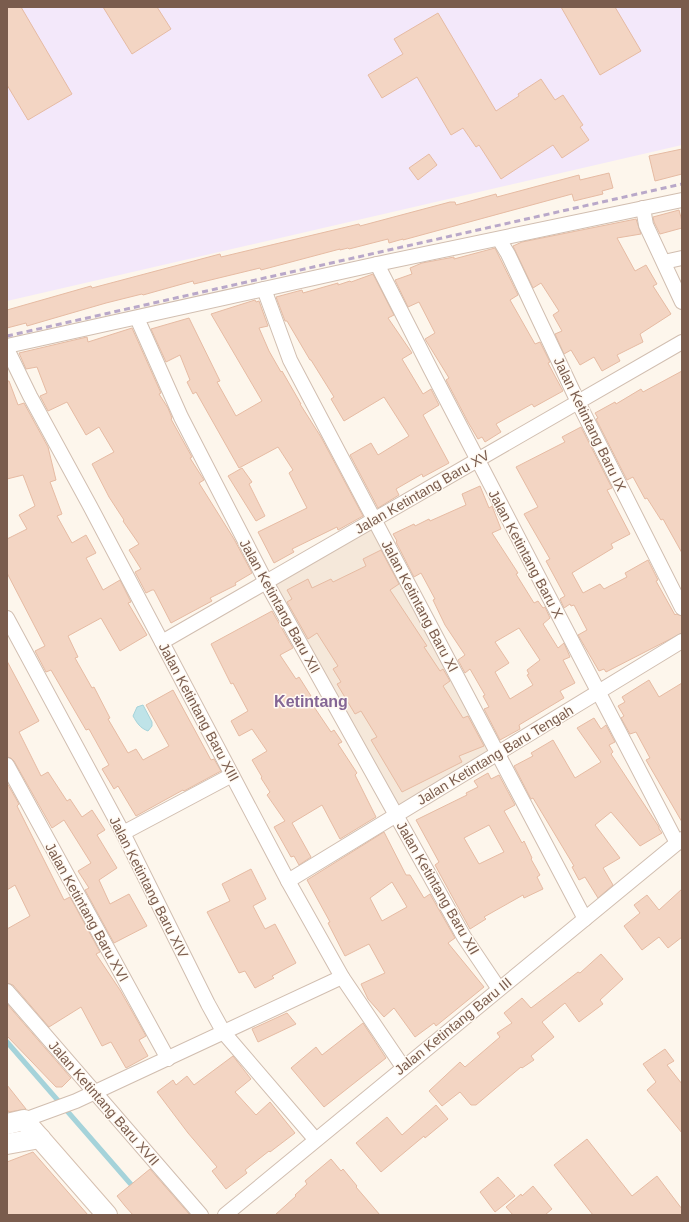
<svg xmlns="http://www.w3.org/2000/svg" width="689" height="1222" viewBox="0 0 689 1222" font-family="Arial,sans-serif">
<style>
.residential{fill:#f5e8da}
.education{fill:#f3e8fa}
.water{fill:#bfe3e8;stroke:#a5d3da}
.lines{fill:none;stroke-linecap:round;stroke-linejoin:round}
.stream{stroke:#a5d3da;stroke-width:5}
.building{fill:#f3d5c3;stroke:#e6bba3;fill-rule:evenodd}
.street-casing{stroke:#d1beb0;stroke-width:16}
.secondary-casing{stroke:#d6c0b0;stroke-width:22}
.street{stroke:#fff;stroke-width:14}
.secondary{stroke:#fff;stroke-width:20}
.rail{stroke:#b9a8c9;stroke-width:3;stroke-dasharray:6 4;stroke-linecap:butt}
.labels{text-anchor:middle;stroke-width:3;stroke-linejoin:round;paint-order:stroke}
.street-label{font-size:14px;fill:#7a5c4d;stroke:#fffaf3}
.quarter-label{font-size:16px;font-weight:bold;fill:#846695;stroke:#fffaf3}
</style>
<rect width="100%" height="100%" fill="#fdf6ec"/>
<path class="residential" d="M374,520L494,748L396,815L263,576Z"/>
<path class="education" d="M7,7H682V145L7,301Z"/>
<path class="water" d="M143,705L152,722V726L148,731C140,728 137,723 133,716L137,707Z"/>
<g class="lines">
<path class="stream" d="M7,1042L135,1189"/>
</g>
<g class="building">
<path d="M7,7H21L72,94L28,120L7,85Z"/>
<path d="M103,7H157L171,29L132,54Z"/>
<path d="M561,7H615L641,51L600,75Z"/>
<path d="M438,13L496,111L519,96L518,94L541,79L555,100L563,95L583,125L580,127L589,140L562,158L553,145L501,179L479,145L476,147L463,128L451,135L417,77L382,98L368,75L403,54L394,39Z"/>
<path d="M682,149V174L655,181L649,156Z"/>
<path d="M429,154L437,165L418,180L409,168Z"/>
<path d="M609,173L613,188L602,191L603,194L574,201L572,194L403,240V239L389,243L388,239L349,249L348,248L340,250V249L261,270L260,268L194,284L193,281L143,295L142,294L106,303L27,326L26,323L7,328V310L91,286L92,288L220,254L221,257L359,224L360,226L450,202H455L456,205L496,194L497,197L579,175L580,180Z"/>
<path d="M679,210L682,221V228L660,234L654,222L653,217Z"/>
<path d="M636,219L641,234L617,238L635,271L646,265L657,284L653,286L671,314L640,334L643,342L617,355L620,361L602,371L594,357L580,365L571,350L564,354L555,334L562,331L553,315L559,311L541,283L533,288L513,246L522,242Z"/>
<path d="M495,248L518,295L510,300L535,344L540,342L550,362L548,363L563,391L534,407L532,404L496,424L501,432L485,442L482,437L478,439L468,422L446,380L449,378L425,339L435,333L419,302L408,307L395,280L412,274L410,268L422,263L454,257V259Z"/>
<path d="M373,274L394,315L388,318L412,353L402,359L423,394L431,389L439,405L423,415L449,463L423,477L422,474L396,489L399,495L378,508L350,455L371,443L378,455L409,436L384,397L344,421L331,399L334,397L311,360H310L287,321H285L276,297L302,290L303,293L338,283V285L350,281L351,282Z"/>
<path d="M255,300L256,302L259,301L268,326L259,328L269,351L281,372L282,371L301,404H300L321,437L363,516L338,530L337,527L292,549L294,552L274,563L258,532L307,508L289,473L293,470L278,447L239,468L196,392L193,394L187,382L190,380L180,355L166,362L151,329L189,318L220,381L217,382L236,416L262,401L211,314Z"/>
<path d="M132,328L161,393L159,394L168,408L172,418L171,419L192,457L190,458L204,480L199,483L234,539L252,573L235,583L236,585L210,598L212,601L171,623L154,590H152L146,593L135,572L141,569L129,550L139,544L123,521L124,520L109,497L92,464L114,452L99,427L86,435L67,402L48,411L40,396L47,393L37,367L26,369L19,353L87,337L88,342Z"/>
<path d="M682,371V553L663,519L661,520L647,498L645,499L633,477L627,480L596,419L598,418L595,413L615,402L616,404L641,389L643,392Z"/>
<path d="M7,381H9L18,405L24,403L48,447L56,480L50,482L62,514L57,516L72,543L86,535L96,553L86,558L103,590L120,580L131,602L128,603L147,635L120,651L101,618L68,636L78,657L75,658L92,688L94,687L110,718L108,719L128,753L136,749L143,760L169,746L146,705L173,690L211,760L214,759L221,771L184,791L183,790L136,816L118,786L114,789L102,769L109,765L89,729L86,730L51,670L46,672L35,651L45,646L7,573V539L27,529L19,515L35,506L23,475L7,479Z"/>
<path d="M581,427L612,488L607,490L630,534L611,544L613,548L572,573L583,593L600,584L604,589L627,577L625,573L648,560L658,580L656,581L675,615L676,614L682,616V633L606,672L604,669L599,671L578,635L587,630L574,605L571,606L570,604L564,608L560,599L565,596L546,561L550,559L524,514L538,507L516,467L565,442L562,437Z"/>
<path d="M242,468L252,482L249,484L265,516L256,521L228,476Z"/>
<path d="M480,486L489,508L492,506L501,529L492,533L518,573L516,574L534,603L538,601L543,608L545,607L550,618L543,624L558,648L564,643L570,657L563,660L575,683L560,691L564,698L519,725L520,729L500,740L484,709L489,707L483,696L485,695L470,669L465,673L458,660L465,655L445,625L433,600L435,599L421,573L414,577L396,542L397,541L393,534L414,524L415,526L429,519L430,521L466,505L462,494ZM519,628L540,660L527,670L529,674L527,675L533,685L510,699L495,672L509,663L495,642Z"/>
<path d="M381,550L399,584L390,590L427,646L424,647L440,671L443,669L450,681L443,686L463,718L468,716L484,746L459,756L462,762L402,792L371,740L377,737L361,711L355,714L337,684L341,682L333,669L338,666L317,633L308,639L287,602L292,599L287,590L308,579L312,588L331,579L333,582L366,566L363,559Z"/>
<path d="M272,611L293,648L280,655L296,679L299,677L311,696L308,698L331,732L334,730L342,742L338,744L357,773L355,775L376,817L340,839L322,805L292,823L311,857L299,865L294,856L291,857L274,827L285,821L267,795L270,792L261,778L262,777L252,760L267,751L252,729L239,736L231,721L248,711L233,683L231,684L211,644Z"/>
<path d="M7,661L39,721L19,732L41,776L48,772L67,801L70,799L82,817L92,810L105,830L97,835L117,868L99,880L110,904L129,894L147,926L114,943L85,890L89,888L78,871L91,863L64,820L52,828L14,761L11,758L7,757Z"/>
<path d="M649,680L659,697L682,683V822L646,760L650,758L636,732L630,734L621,718L624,716L618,706L625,702L622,697Z"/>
<path d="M594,718L601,729L606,725L615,742L609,745L613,752L611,754L659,827V829L662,833L640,846L611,812L595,825L620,858L603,868L613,885L598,898L585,877L579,880L572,867L574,866L533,798L531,799L514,766L533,756L531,753L553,740L575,778L601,762L577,728Z"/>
<path d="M488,773L491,779L499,775L515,805L504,811L522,843L524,841L532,858L531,859L540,875L537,877L543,889L524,898L523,895L484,917L486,919L470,929L435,865L439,862L416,820L467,795L466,793L478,787L474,781ZM489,825L504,852L479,864L464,838Z"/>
<path d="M7,783L19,804L17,806L64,900L70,897L100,952L96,954L120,990L146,1036L139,1040L148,1056L126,1068L111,1042L102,1046L81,1007L49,1027L13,985L7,983V929L30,916L15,885L7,890Z"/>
<path d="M384,832L406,875H410L424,898L430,894L455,938L448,943L484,987L436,1026L434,1023L415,1037L394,1008L384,1017L368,999L361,984L385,973L369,944L345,956L328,923L330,922L307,880ZM392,882L407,907L382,921L370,898Z"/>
<path d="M251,869L266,899L253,906L265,929L275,924L296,963L272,976L274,978L255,988L245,971L239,973L207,912L230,901L222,884Z"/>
<path d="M682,889V937L668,948L659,937L642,950L624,926L640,913L634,905L647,895L659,910Z"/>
<path d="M601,954L623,979L600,1000L603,1004L579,1022L565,1003L542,1022L554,1037L531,1056L534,1060L522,1068L521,1067L476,1105H471L460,1092L442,1106L429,1091L460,1062L465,1067L500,1037L497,1033L512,1023L504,1013L522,998L531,1008L578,972L580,973Z"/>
<path d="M7,1004L71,1078L62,1087H56L7,1036Z"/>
<path d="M287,1013L296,1024L258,1042L252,1029Z"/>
<path d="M363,1023L386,1058L324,1107L291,1068L316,1047L322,1055Z"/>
<path d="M665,1049L674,1061L667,1065L682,1084V1133L647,1090L656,1082L643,1064Z"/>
<path d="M233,1056L251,1079L235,1092L256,1115L270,1102L295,1133L270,1152L269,1151L245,1170L247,1173L226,1189L212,1171L217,1167L188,1133L157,1092L173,1080L176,1085L187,1076L194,1085Z"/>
<path d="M7,1085L26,1109L9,1112L7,1109Z"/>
<path d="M436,1105L448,1119L425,1138L424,1136L381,1172L356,1143L387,1117L402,1135Z"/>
<path d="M587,1139L632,1196L657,1176L682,1209V1215H593L554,1165Z"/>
<path d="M33,1152L88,1215H7V1162Z"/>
<path d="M331,1159L341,1171L343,1169L357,1186L356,1187L380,1215H275L296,1196L295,1195L307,1184L305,1181Z"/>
<path d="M150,1169L190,1215H133L125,1206L117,1196Z"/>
<path d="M498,1177L515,1196L495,1212L480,1192Z"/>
<path d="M533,1186L552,1209L545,1215H513L506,1207L521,1194L522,1196Z"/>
</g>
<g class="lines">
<defs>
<g id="street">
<path d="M643,208L646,225L682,302"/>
<path d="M499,239L508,254L578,402L682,608"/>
<path d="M664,262L682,258"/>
<path d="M377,264L431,370L677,843"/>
<path d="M264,289L290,360L585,919"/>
<path d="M137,318L181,417L266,582L464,937L499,989"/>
<path d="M7,346L377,264L682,200"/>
<path d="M7,349L30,396L90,506L288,881L342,977L403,1067"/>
<path d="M7,618L123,833L208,1004L224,1033L315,1139"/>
<path d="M162,642L682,342"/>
<path d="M7,765L168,1059"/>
<path d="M123,833L232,775"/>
<path d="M288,881L682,641"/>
<path d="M7,991L201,1215"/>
<path d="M24,1120L76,1101L342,977"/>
<path d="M225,1215L682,839"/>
</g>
<g id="secondary">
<path d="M7,1124L24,1120L107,1215"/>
<path d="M7,1144L40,1138"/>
</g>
</defs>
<use href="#street" class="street-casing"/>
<use href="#secondary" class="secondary-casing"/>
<use href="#street" class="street"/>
<use href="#secondary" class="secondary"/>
<path class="rail" d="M7,336L682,184"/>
</g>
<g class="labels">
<g class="street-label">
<text transform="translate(590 424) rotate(64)" y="5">Jalan Ketintang Baru IX</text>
<text transform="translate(422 492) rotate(-30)" y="5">Jalan Ketintang Baru XV</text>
<text transform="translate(526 554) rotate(62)" y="5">Jalan Ketintang Baru X</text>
<text transform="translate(280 606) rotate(61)" y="5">Jalan Ketintang Baru XII</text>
<text transform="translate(420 606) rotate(62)" y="5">Jalan Ketintang Baru XI</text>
<text transform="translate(199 712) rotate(62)" y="5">Jalan Ketintang Baru XIII</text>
<text transform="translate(495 755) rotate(-31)" y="5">Jalan Ketintang Baru Tengah</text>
<text transform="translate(149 887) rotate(63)" y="5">Jalan Ketintang Baru XIV</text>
<text transform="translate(438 888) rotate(60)" y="5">Jalan Ketintang Baru XII</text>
<text transform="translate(87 912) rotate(61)" y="5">Jalan Ketintang Baru XVI</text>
<text transform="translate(453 1026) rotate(-39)" y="5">Jalan Ketintang Baru III</text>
<text transform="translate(104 1103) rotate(49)" y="5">Jalan Ketintang Baru XVII</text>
</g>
<g class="quarter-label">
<text x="311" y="707">Ketintang</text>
</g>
</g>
<rect width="689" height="1222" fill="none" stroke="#7a5c4d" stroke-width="16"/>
</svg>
